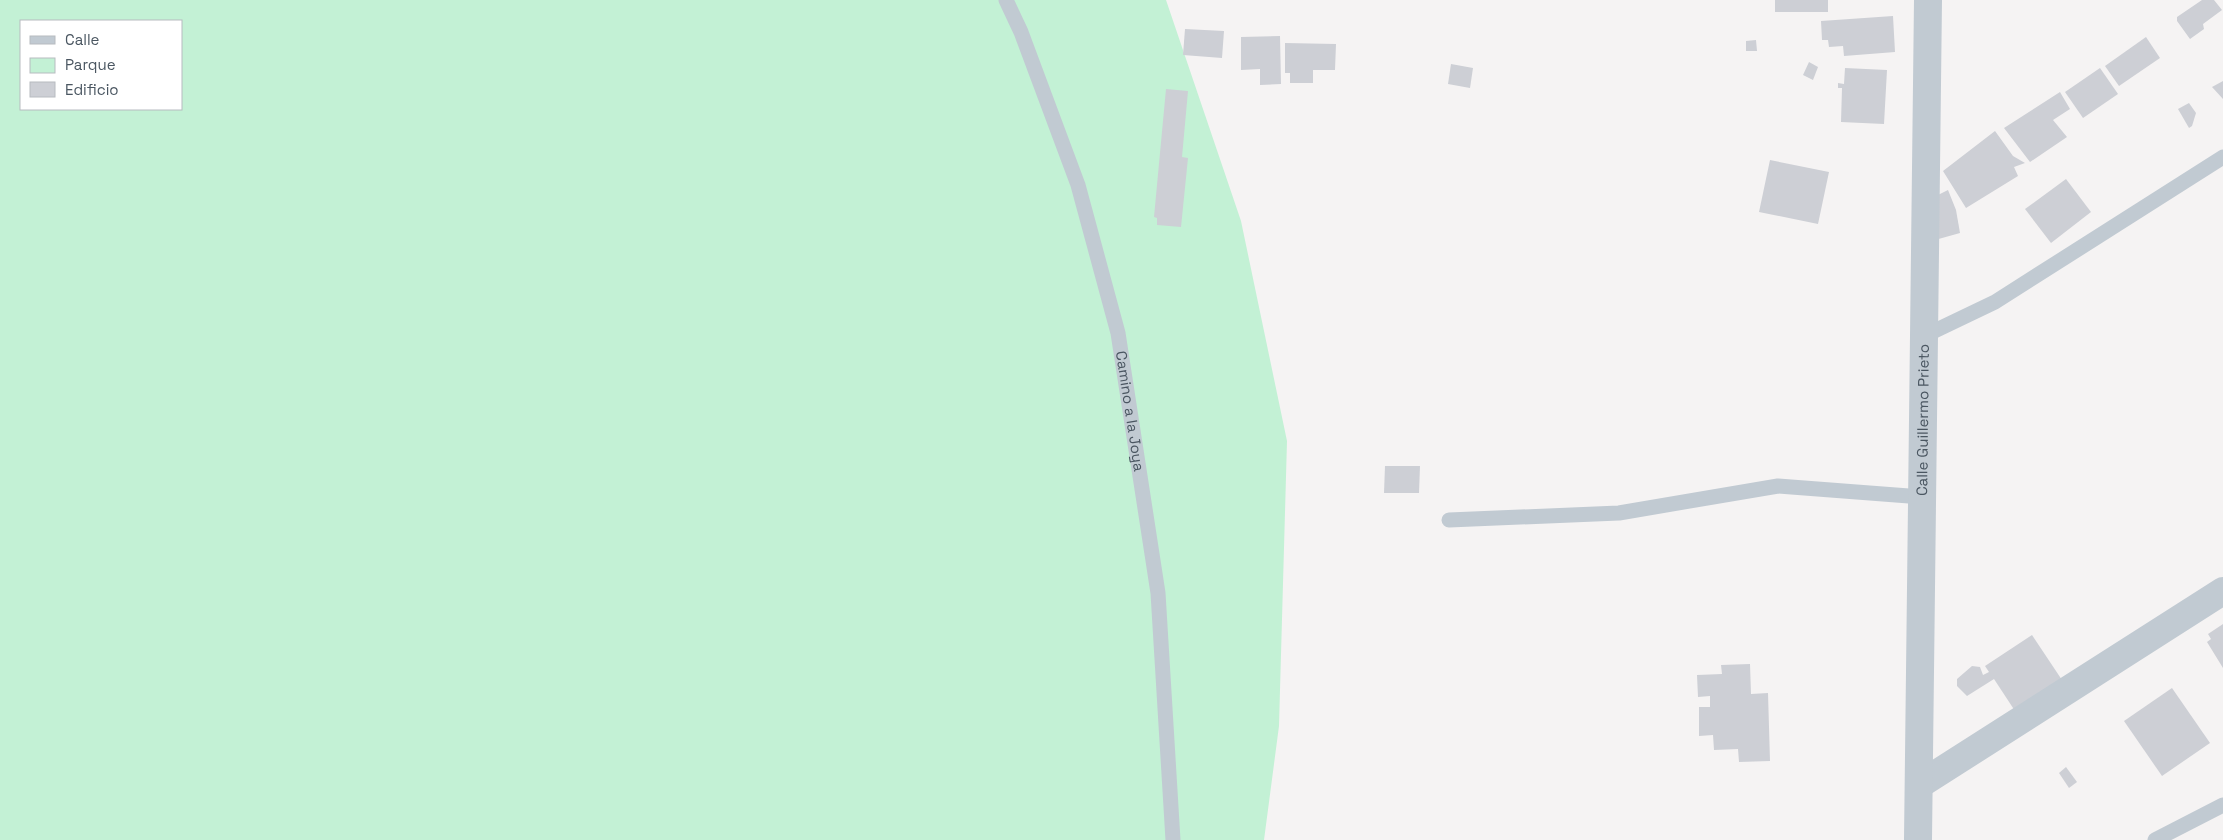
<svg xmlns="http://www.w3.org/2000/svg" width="2223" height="840" viewBox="0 0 2223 840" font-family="'Space Grotesk',sans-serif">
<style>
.green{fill:#c3f1d5;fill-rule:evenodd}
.building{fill:#cdcfd5}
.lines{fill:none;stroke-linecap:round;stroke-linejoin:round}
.lane{stroke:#c1cad2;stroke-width:15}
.street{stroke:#c1cad2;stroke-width:28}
.labels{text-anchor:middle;stroke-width:4.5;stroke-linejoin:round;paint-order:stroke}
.street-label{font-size:15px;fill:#4a5661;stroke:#fff}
</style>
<rect width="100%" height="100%" fill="#f5f3f3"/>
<path class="green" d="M0,0H1166L1241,221L1287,441L1279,726L1264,840H0ZM21,21H181V109H21Z"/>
<g class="building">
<rect x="1775" y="0" width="53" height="12"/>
<path d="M2202,0H2214L2222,10L2203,24L2204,29L2190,39L2177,21V17Z"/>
<path d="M1893,16L1895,52L1844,56L1843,46L1829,47L1828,40H1822L1821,21Z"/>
<path d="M1185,29L1224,31L1222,58L1183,55Z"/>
<path d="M1280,36L1281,84L1260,85V69L1241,70V37Z"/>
<path d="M2146,37L2160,58L2119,86L2105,66Z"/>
<path d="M1756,40L1757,51H1746V41Z"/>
<path d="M1285,43L1336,44L1335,70H1313V83H1290V73H1285Z"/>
<path d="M1809,62L1818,67L1813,80L1803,75Z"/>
<path d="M1451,64L1473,68L1470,88L1448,84Z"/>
<path d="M1845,68L1887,70L1884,124L1841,122L1842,88H1838V83L1844,84Z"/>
<path d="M2100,68L2118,94L2083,118L2065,92Z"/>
<path d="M2223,81V99L2212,87Z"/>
<path d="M1166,89L1188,91L1182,157L1188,158L1181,227L1157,225V218L1154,217Z"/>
<path d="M2060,92L2070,109L2053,120L2067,137L2030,162L2004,128Z"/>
<path d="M2189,103L2196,113L2192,126L2189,128L2178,109Z"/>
<path d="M1995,131L2013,156L2025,163L2014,167L2018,176L1966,208L1943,171Z"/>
<path d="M1770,160L1829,172L1818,224L1759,212Z"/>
<path d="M2066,179L2091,212L2051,243L2025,209Z"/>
<path d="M1948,190L1956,210L1960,233L1935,240L1934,197Z"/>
<path d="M1385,466H1420L1419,493H1384Z"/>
<path d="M2223,624V668L2207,642L2211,639L2208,634Z"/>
<path d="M2032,635L2062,680L2015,711L1994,679L1967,696L1957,686V679L1972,666L1980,667L1983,675L1989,672L1985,666Z"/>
<path d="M1750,664L1751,694L1768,693L1770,761L1739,762L1738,749L1714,750L1713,735L1699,736V707H1710V696L1698,697L1697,675L1722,674L1721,665Z"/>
<path d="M2172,688L2210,743L2162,776L2124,721Z"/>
<path d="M2066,767L2077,782L2069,788L2059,773Z"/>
</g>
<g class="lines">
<g class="lane">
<path id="s1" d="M1006,0L1021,32L1078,185L1118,333L1158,593L1173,840"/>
<path d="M1924,336L1995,302L2223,157"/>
<path d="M1449,520L1619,513L1778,486L1922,497"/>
<path d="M2155,840L2223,805"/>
</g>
<g class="street">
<path d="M1919,785L2223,591"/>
<path id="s2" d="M1918,840L1928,0"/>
</g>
</g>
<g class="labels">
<g class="street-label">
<text dy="5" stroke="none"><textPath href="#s1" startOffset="431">Camino a la Joya</textPath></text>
<text dy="5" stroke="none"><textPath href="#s2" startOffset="420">Calle Guillermo Prieto</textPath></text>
</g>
</g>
<rect x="20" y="20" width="162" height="90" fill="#ffffff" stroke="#b7bbc0"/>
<rect x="30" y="36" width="25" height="8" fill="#c1cad2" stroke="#b7bbc0"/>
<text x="65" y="45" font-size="15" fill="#4a5661">Calle</text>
<rect x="30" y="58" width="25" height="15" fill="#c3f1d5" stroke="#b7bbc0"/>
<text x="65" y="70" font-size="15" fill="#4a5661">Parque</text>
<rect x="30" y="82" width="25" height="15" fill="#cdcfd5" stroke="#b7bbc0"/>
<text x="65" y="95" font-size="15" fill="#4a5661">Edificio</text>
</svg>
